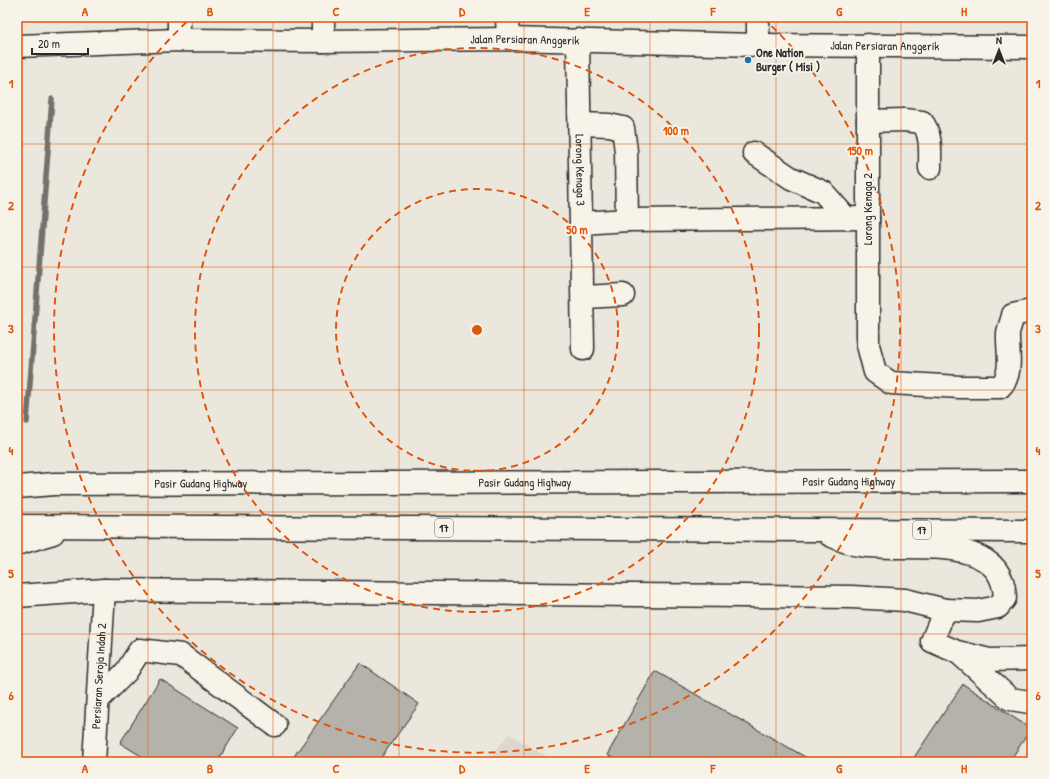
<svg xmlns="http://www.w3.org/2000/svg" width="1049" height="779" viewBox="0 0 1049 779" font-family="'Patrick Hand',sans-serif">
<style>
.built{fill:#dbd7ce}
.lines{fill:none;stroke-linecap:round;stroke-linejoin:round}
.stream{stroke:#72716c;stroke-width:5.5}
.building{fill:#b5b2ab;stroke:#2b2b2b}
.minor-casing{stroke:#2b2b2b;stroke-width:25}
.highway-casing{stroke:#2b2b2b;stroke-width:25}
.minor{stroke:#f7f3e8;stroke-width:22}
.highway{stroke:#f7f3e8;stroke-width:22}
.grid{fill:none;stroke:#df570e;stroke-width:1;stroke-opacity:0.55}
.ring{fill:none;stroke:#df570e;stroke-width:2;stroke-dasharray:7 5}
.poi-dot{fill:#1f6fb2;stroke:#f7f3e8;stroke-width:1.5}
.labels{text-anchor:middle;stroke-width:4;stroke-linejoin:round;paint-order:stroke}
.shield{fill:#f7f3e8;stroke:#686764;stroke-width:1}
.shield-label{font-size:11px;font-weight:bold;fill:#2b2b2b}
.street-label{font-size:12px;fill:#2b2b2b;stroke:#f7f3e8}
.poi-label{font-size:12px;font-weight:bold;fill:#2b2b2b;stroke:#f7f3e8;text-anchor:start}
.centre{fill:#df570e;stroke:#f7f3e8;stroke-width:2}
.ring-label{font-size:12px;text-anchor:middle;font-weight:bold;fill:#df570e;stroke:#f7f3e8;stroke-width:4;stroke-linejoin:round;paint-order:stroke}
.neatline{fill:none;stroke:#df570e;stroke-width:1.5}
.grid-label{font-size:13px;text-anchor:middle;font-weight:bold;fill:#df570e}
</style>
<rect width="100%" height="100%" fill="#ebe7dd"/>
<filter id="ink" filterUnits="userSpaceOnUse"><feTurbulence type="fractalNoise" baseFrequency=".025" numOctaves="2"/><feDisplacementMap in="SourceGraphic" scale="8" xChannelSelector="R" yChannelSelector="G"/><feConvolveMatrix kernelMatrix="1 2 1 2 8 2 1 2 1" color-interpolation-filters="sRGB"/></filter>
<g filter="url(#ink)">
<path class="built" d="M509,734L556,762H487Z"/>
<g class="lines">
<path class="stream" d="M27,422L52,99"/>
</g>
<g class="building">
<path d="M360,663L419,704L378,762H290Z"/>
<path d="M655,671L814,762H620L607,755Z"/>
<path d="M160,679L238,728L217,762H151L120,743Z"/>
<path d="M963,684L1031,729L1009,762H911Z"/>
</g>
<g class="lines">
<defs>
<g id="minor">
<path d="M179,17V40"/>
<path d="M323,17V41"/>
<path d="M507,17L508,39"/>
<path id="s1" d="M578,40L583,349"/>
<path d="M758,45V17"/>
<path d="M868,45V345L875,372L891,383L960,387H1000C1014,374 1007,350 1008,333C1009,327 1012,321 1013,315L1031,311"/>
<path id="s2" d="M17,46L179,40L323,41L508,39L758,45L1032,47"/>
<path d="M868,121L904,120L922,122C932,134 930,153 930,168"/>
<path d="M580,124L609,125L623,128L626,151L627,220"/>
<path d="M754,153L791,178L823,192L846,218"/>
<path d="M582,223L627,220L868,218"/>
<path d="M583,297L623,295"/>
<path d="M17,596L104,590L852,597L905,600L945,610L932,641L957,652L989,660L1032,659"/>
<path d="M960,654L1010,699L1030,702L1032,700"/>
<path d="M99,699L126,672L140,650L181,655L275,725"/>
<path id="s3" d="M94,762L104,590"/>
</g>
<g id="highway">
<path id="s4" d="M17,487L54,484L1032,481"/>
<path d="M17,526L1032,531"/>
<path d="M830,535C839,539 849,544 859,545C902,553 1003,529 1005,598L998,607L978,611L945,610"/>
<path d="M17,544L53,533"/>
</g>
</defs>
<use href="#minor" class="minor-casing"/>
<use href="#highway" class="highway-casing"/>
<use href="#minor" class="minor"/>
<use href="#highway" class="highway"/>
</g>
</g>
<path class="grid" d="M148,17V762M273,17V762M399,17V762M524,17V762M650,17V762M776,17V762M901,17V762M17,144H1032M17,267H1032M17,390H1032M17,512H1032M17,634H1032"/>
<g class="ring">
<circle cx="477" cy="330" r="141"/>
<circle cx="477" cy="330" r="282"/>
<path d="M763 18A423 423 0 1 1 191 18"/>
</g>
<circle class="poi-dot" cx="748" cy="60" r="4"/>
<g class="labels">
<g class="shield">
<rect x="435" y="519" width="18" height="18" rx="3"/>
<rect x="913" y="521" width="18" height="18" rx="3"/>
</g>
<g class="shield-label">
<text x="444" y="532">17</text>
<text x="922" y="534">17</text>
</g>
<g class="street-label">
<text dy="4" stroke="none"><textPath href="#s2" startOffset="508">Jalan Persiaran Anggerik</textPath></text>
<text dy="4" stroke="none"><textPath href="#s2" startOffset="868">Jalan Persiaran Anggerik</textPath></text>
<text dy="4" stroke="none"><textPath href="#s1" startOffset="130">Lorong Kenaga 3</textPath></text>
<text transform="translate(868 209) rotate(-90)" y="4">Lorong Kenaga 2</text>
<text dy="4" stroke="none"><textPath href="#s4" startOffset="832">Pasir Gudang Highway</textPath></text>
<text dy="4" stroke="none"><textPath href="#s4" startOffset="508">Pasir Gudang Highway</textPath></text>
<text dy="4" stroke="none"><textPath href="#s4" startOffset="184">Pasir Gudang Highway</textPath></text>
<text dy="4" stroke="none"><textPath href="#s3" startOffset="86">Persiaran Seroja Indah 2</textPath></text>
</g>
<g class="poi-label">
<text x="756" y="57">One Nation<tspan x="756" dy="14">Burger ( Misi )</tspan></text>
</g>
</g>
<circle cx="477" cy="330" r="6" class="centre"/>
<g class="ring-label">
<text x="676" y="135">100 m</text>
<text x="860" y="155">150 m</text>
<text x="577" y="234">50 m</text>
</g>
<rect width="1049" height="779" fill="none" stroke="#f7f3e8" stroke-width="44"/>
<g transform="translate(999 50)" stroke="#f7f3e8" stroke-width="3" paint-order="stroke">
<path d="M0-3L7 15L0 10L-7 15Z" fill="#2b2b2b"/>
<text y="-6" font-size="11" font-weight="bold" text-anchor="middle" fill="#2b2b2b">N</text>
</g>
<path d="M32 48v6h56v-6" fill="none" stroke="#2b2b2b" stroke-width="2"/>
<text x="38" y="48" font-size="12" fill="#2b2b2b" stroke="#f7f3e8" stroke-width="3" paint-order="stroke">20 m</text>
<rect x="22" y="22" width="1005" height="735" class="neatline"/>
<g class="grid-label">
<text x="85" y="16">A</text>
<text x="210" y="16">B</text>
<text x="336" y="16">C</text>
<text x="462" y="16">D</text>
<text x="587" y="16">E</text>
<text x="713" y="16">F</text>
<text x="839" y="16">G</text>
<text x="964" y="16">H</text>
<text x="11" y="88">1</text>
<text x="1038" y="88">1</text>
<text x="11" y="210">2</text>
<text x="1038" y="210">2</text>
<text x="11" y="333">3</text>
<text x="1038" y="333">3</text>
<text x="11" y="455">4</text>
<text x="1038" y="455">4</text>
<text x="11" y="578">5</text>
<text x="1038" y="578">5</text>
<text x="11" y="700">6</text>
<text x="1038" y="700">6</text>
<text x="85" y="773">A</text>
<text x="210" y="773">B</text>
<text x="336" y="773">C</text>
<text x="462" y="773">D</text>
<text x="587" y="773">E</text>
<text x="713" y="773">F</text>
<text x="839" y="773">G</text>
<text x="964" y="773">H</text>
</g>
</svg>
